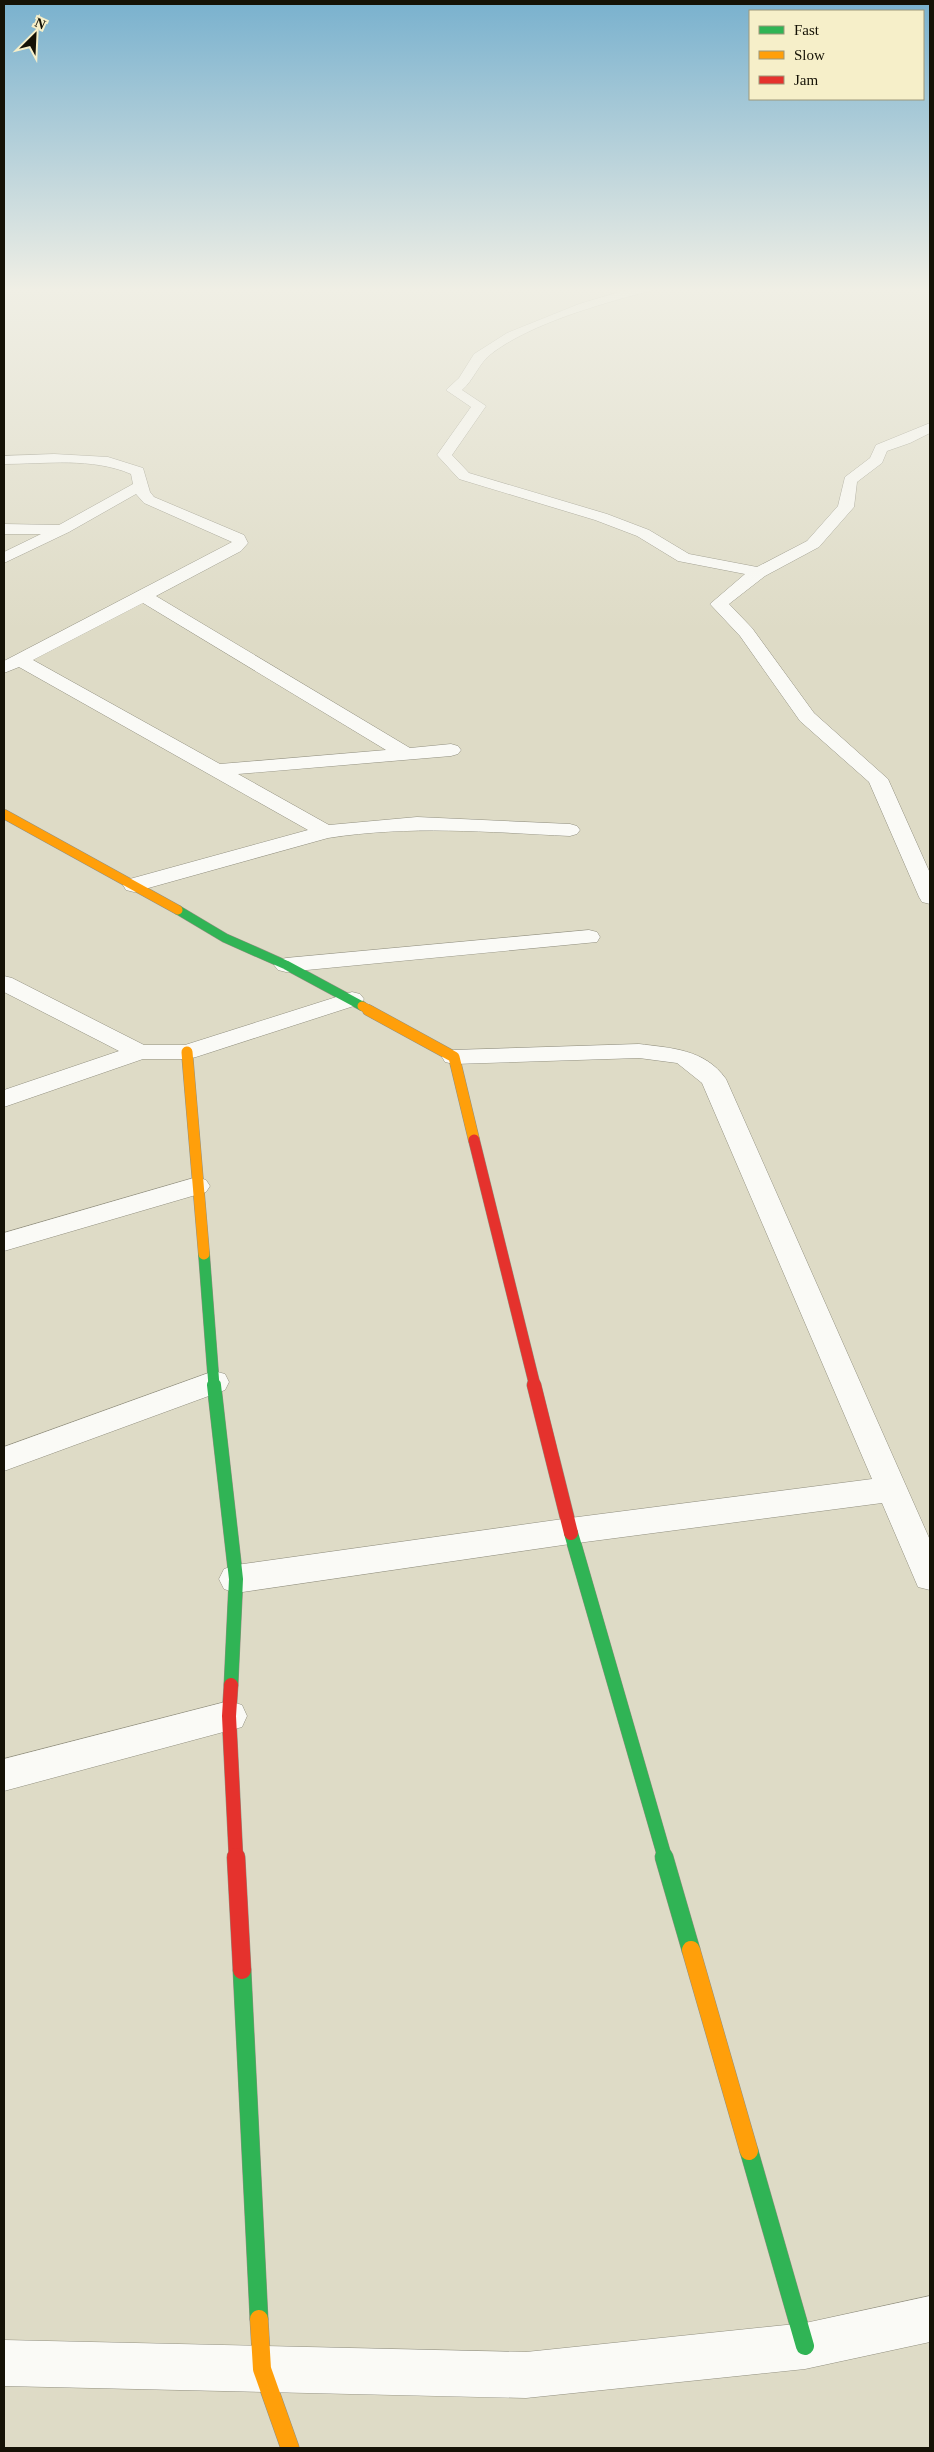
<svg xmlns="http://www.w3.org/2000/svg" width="934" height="2452" viewBox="0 0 934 2452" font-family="'Times New Roman',serif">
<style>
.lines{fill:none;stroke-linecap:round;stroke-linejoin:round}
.street-casing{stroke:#929080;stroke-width:1}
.fast-far3-casing{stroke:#929080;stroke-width:10}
.fast-far2-casing{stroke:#929080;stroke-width:12}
.fast-far1-casing{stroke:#929080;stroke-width:15}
.fast-casing{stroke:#929080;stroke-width:19}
.slow-far2-casing{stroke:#929080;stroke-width:10}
.slow-far1-casing{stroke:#929080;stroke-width:12}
.slow-casing{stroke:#929080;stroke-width:19}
.jam-far2-casing{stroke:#929080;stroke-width:12}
.jam-far1-casing{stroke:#929080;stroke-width:15}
.jam-casing{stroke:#929080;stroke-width:19}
.street{fill:#fafaf6;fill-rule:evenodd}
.fast-far3{stroke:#30b455;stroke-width:9}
.fast-far2{stroke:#30b455;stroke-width:11}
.fast-far1{stroke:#30b455;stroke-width:14}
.fast{stroke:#30b455;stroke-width:18}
.slow-far2{stroke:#ff9f0a;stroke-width:9}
.slow-far1{stroke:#ff9f0a;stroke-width:11}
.slow{stroke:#ff9f0a;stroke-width:18}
.jam-far2{stroke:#e5322d;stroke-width:11}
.jam-far1{stroke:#e5322d;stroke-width:14}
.jam{stroke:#e5322d;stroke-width:18}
</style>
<rect width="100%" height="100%" fill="#dedbc6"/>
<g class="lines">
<defs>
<g id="street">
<path d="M636,287H655L653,290C604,303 531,323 491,354C478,364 474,380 462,390L486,406L452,455L469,473L607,514L649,530L689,554L757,567L807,541L838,506L845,477L870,458L876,445L930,423V433L910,443L887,451L882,463L857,482L854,507L819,547L765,576L729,604L752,628L814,713L888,779L930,873V904L922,902L919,897L869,782L800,721L740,636L710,604L745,574L678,561L637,536L595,520L459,479L437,455L471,407L446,390L459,378L474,354L507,333L579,304Z"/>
<path d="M54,454L108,457L143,468L150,492L154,497L244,535L248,543L241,551L156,596L410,748L451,744L458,746L461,750L458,754L451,756L238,774L329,825L417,817L570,824L577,826L580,830L577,834L570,836C487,832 410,825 328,838L134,892L126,890L123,885L126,880L308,830L19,667L4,673V661L232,542L144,503L136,494L69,532L4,563V552L41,534H4V524L59,525L133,484L131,474C91,457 46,464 4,464V456ZM143,603L386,750L220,764L33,660Z"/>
<path d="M589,930L597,932L600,937L597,942L286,972L278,970L274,965L278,960L286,958Z"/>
<path d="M4,976L12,978L144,1045H185L352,992L360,994L364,999L360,1004L196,1057L187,1059H143L4,1107V1090L119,1051L4,992Z"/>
<path d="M639,1044C671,1048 705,1049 726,1079L930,1540V1590L918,1587L882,1503L570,1544L236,1593L224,1589L219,1579L224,1569L236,1565L570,1518L872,1479L702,1083L677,1063L639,1058L454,1064L445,1062L442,1057L445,1052L454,1050Z"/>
<path d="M197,1177L206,1180L210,1186L206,1192L4,1251V1233Z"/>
<path d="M214,1371L225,1374L229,1382L225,1390L4,1471V1447Z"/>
<path d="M229,1701L242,1705L247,1716L242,1727L4,1791V1759Z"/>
<path d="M930,2296V2342L805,2369L526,2398L4,2386V2340L526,2352L805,2323Z"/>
</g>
<path id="fast-far3" d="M178,910L225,938L286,965L362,1006"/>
<path id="fast-far2" d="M204,1254L214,1386"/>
<g id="fast-far1">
<path d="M214,1385L236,1579L231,1685"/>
<path d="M571,1533L665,1858"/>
</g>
<g id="fast">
<path d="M664,1857L691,1950"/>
<path d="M242,1970L259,2319"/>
<path d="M749,2151L805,2346"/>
</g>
<g id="slow-far2">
<path d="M4,814L178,910"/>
<path d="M362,1006L371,1011"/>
</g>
<g id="slow-far1">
<path d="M368,1010L454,1057L474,1140"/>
<path d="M187,1052L204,1254"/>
</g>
<g id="slow">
<path d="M691,1950L749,2151"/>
<path d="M259,2319L262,2369L290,2448"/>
</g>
<path id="jam-far2" d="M474,1140L535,1386"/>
<g id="jam-far1">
<path d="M534,1385L571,1533"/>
<path d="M231,1685L229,1716L236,1858"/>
</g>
<path id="jam" d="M236,1857L242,1970"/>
</defs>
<use href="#street" class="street-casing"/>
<use href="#fast-far3" class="fast-far3-casing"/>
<use href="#fast-far2" class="fast-far2-casing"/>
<use href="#fast-far1" class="fast-far1-casing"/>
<use href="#fast" class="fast-casing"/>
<use href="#slow-far2" class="slow-far2-casing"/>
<use href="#slow-far1" class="slow-far1-casing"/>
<use href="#slow" class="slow-casing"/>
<use href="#jam-far2" class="jam-far2-casing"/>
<use href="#jam-far1" class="jam-far1-casing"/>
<use href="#jam" class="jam-casing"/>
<use href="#street" class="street"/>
<use href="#fast-far3" class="fast-far3"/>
<use href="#fast-far2" class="fast-far2"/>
<use href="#fast-far1" class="fast-far1"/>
<use href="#fast" class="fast"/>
<use href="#slow-far2" class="slow-far2"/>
<use href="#slow-far1" class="slow-far1"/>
<use href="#slow" class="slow"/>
<use href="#jam-far2" class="jam-far2"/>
<use href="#jam-far1" class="jam-far1"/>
<use href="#jam" class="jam"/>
</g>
<linearGradient id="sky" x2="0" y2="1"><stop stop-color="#79b1ce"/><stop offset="0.46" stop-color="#f0efe5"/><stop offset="1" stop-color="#f0efe5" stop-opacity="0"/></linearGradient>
<rect width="934" height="630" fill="url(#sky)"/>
<rect width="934" height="2452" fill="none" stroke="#151206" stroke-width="10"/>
<rect x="749" y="10" width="175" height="90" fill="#f6efc9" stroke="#9c977b"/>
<rect x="759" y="26" width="25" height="8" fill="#30b455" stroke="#9c977b"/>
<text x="794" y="35" font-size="15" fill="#151206">Fast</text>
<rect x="759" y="51" width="25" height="8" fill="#ff9f0a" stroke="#9c977b"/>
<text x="794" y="60" font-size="15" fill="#151206">Slow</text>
<rect x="759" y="76" width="25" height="8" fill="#e5322d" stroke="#9c977b"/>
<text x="794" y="85" font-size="15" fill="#151206">Jam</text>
<g transform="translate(35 35) rotate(24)" stroke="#f6efc9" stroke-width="4" paint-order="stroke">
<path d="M0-4L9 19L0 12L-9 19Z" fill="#151206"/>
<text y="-8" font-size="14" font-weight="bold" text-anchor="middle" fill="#151206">N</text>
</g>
</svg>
